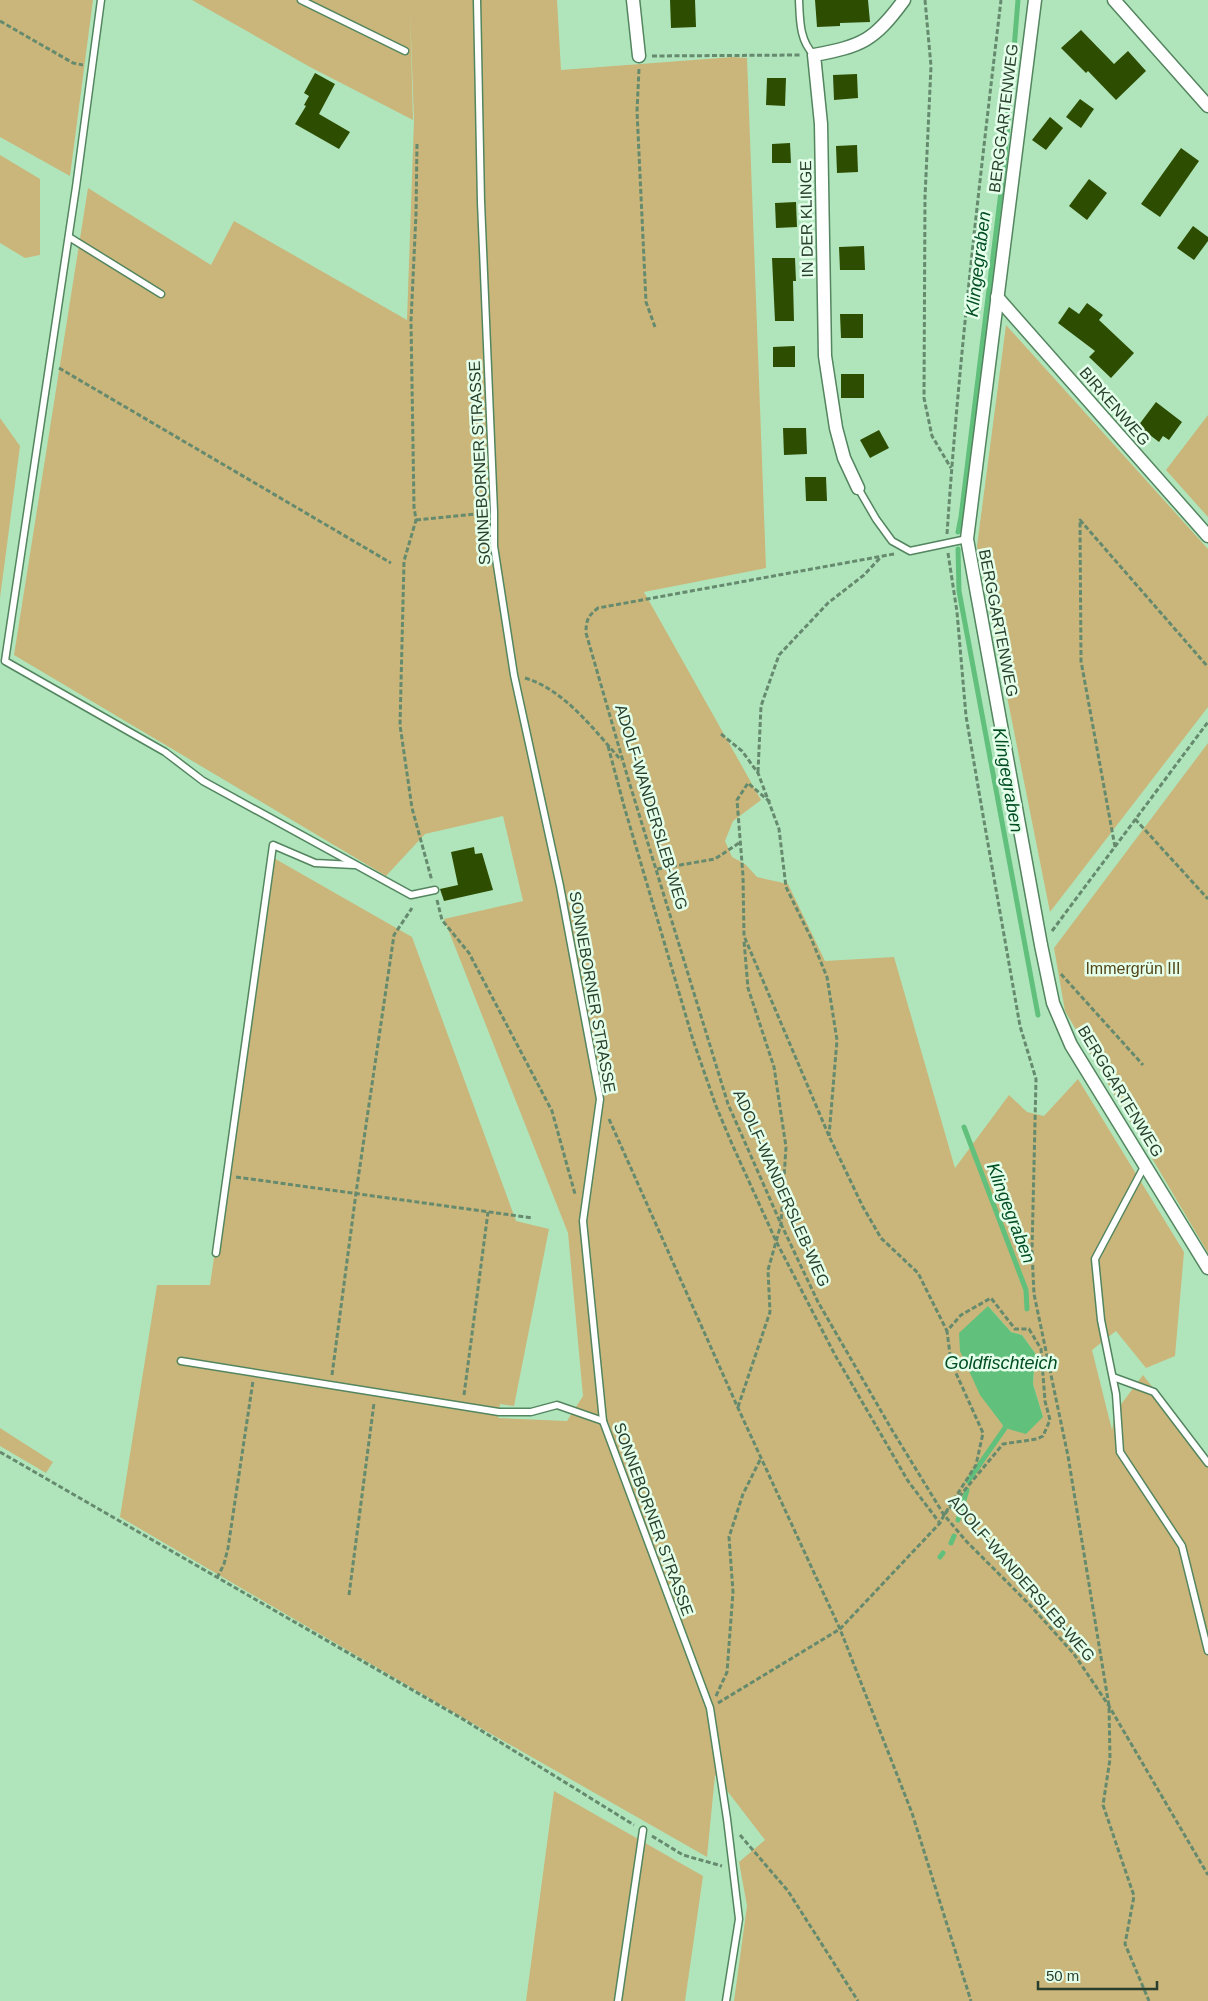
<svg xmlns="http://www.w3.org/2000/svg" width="1208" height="2001" viewBox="0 0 1208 2001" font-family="Helvetica,sans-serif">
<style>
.green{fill:#cab67a;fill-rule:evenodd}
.water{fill:#62c07d}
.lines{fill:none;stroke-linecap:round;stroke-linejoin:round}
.stream{stroke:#62c07d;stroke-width:5}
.building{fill:#2d4d00}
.service-casing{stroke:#53855f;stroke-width:9}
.minor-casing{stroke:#53855f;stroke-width:15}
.path{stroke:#668a6e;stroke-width:3;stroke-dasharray:5 2.5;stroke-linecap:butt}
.service{stroke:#fff;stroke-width:6}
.minor{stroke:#fff;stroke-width:12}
.labels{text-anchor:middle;stroke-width:5;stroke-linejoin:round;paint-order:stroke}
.street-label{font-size:16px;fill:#293f2e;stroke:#e4ffea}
.park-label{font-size:16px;fill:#534518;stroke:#e4ffea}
.water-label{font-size:18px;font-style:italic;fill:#014d22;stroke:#e4ffea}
</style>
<rect width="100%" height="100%" fill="#b0e5bc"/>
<g class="green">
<path d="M0,0H93L70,176L0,137Z"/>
<path d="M192,0H557L561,70L733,57L747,58L766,568L644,592L761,800L733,821L725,841L732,857L745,864L757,877L788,884L825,961L894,957L955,1168L1009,1095L1027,1112L1044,1116L1078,1079L1184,1252L1175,1356L1146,1368L1116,1331L1092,1350L1112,1430L1116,1411L1143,1375L1208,1458V2001H734L747,1906L739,1862L765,1840L715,1775L707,1857L465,1719L120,1517L157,1285H210L272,857L412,937L516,1221L549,1229L514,1406L500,1404L498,1418L567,1421L583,1396L568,1233L444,919L523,901L503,816L425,834L386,876L14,655L88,188L211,265L234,221L407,320L414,120L410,9L413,120L310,67ZM988,1306L1011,1332L1022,1335L1035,1353L1033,1384L1043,1417Z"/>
<path d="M0,155L40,179V255L25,258L0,243Z"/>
<path d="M1006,325L1208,549V707L1050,912L977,546Z"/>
<path d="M1208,415V517L1166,470Z"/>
<path d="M0,418L20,446L0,598Z"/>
<path d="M1208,743V1253L1065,1011L1054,948Z"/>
<path d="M0,1428L53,1462L46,1473L0,1446Z"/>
<path d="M554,1791L703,1876L685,2001H526Z"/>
</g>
<path class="water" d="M988,1306L1011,1332L1022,1335L1035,1353L1033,1384L1043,1417L1026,1434L1005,1428L980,1395L960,1351L959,1333Z"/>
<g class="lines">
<g class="stream">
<path d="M958,532L961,517L1005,159L1018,0"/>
<path d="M958,549L959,591L1038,1015"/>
<path d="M964,1127L1026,1290L1027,1309"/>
<path d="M968,1481L1005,1428L1006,1421"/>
<path d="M958,1520L967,1490"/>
<path d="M951,1543L954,1536"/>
<path d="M940,1557L943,1553"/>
</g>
</g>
<g class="building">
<path d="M670,0H695L696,27L671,28Z"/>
<path d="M815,0H868L870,22L840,23V26L817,27Z"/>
<path d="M1081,30L1114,64L1128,51L1146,71L1116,100L1088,71L1086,73L1061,48Z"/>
<path d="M315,73L335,84L319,114L350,132L339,149L295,124L306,106L304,105L309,96L304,93Z"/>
<path d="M857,74L858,98L834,100L833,75Z"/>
<path d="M767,78H786L785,106L766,105Z"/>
<path d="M1080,99L1094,109L1081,128L1066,117Z"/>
<path d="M1050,117L1063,128L1046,150L1032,140Z"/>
<path d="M790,143L791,163H772V144Z"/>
<path d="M857,145L858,172L837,173L836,146Z"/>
<path d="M1181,148L1199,161L1160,217L1141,204Z"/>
<path d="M1089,179L1107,193L1087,220L1069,206Z"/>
<path d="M796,202L797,227L776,228L775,203Z"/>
<path d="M1193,226L1208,237V241L1194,260L1177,248Z"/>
<path d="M864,246L865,270H840L839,247Z"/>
<path d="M772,258H795L796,281H793L794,321H775Z"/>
<path d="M1087,303L1103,315L1099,320L1134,353L1111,378L1089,357L1095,351L1058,323L1069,307L1079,314Z"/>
<path d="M840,314H863V338H841Z"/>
<path d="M795,346V367H773V347Z"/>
<rect x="841" y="374" width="23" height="24"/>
<path d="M1156,402L1182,422L1169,440L1163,436L1159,442L1138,426Z"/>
<path d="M783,428H806L807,454L784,455Z"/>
<path d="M879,430L889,448L870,458L860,440Z"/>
<path d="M805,477H826L827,501H806Z"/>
<path d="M474,847L475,854L482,853L493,890L444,901L440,889L458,885L451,852Z"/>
</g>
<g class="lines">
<defs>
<g id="service">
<path d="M101,0L76,187L5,661L165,752L203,781L411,895L435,890"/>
<path d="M301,0L405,51"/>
<path d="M477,0L481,202L494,512V546L514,675L560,886L600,1099L583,1221L603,1421L710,1708L727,1819L739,1919L726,2001"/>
<path d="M799,0C800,19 799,40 814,55"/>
<path d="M69,237L161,294"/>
<path d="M858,488L876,519L892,541L910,551L967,539"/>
<path d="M1145,1165L1095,1259L1101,1320L1116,1394L1120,1452L1182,1546L1208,1651"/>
<path d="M216,1253L273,845L315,863L354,865"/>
<path d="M181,1361L499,1412H531L557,1405L603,1421"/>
<path d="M1113,1377L1154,1392L1208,1463"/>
<path d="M618,2001L643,1830"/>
</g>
<g id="minor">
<path d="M633,0L639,56"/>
<path d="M1035,0L967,539L1041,945L1053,1003L1071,1045L1208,1268"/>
<path d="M1114,0L1208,106"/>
<path d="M997,297L1208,536"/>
<path d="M858,488L844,458L836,428L825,356L821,124L814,55C862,46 874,41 904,0"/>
</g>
</defs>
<use href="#service" class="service-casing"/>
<use href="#minor" class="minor-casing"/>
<g class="path">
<path d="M925,0L931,66L925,197L924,398L932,436L951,468"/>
<path d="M0,21L73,63L83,65"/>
<path d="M652,56L801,55"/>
<path d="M639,69L637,111L646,302L655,327"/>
<path d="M417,144L416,214L411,321L414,507L416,520L404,561L400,725L412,808L432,881"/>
<path d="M59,368L391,563"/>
<path d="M416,520L485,513"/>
<path d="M947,534C959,356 980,178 1001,0"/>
<path d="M948,553L957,612L966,716L984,821L1020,1026L1036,1079L1032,1251L1034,1294L1068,1456L1109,1706L1110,1759L1103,1805L1134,1896L1125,1944L1149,2001"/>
<path d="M894,554L598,608C588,616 586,620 586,633L627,775L728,1104L781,1224L818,1302L892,1430L944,1515L967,1542L1029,1604L1074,1654L1109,1706L1208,1875"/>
<path d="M525,678C565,690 594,730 621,760"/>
<path d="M721,734L742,751L758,773L779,829L786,887L811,938L827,977L837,1040L829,1136"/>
<path d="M608,746L624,806L693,1040L716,1106L732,1144L776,1241L835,1355L908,1481L939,1522"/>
<path d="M758,772L761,706L779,655L828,603L864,575L880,558"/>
<path d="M770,802L748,783L737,800L743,876L744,936L829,1136L863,1207L881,1238L918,1273L947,1331"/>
<path d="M1135,819L1208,899"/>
<path d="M1115,847L1081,661L1080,520L1208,667"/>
<path d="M657,869L715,859L739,843"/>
<path d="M437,900L442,920L469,953L552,1111L575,1194"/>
<path d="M1052,931L1208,722"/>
<path d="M1061,974L1143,1065"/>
<path d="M609,1119L738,1408L840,1629L912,1813L971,2001"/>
<path d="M236,1177L533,1218"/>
<path d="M332,1375L356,1193L394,935L412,908"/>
<path d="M464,1395L488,1212"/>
<path d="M738,1407L770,1312L768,1270L781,1224L786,1147L774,1067L748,988L744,941"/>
<path d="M0,1452L461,1718L634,1825"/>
<path d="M217,1578L224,1564L228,1548L253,1381"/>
<path d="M349,1595L374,1403"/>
<path d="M716,1696L727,1672L733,1592L729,1537L743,1494L761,1458"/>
<path d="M718,1703L840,1629L940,1523L944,1515L976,1465L983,1433L951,1362L947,1331L961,1315L991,1298L1015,1329H1029L1041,1349L1045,1401L1050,1420L1043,1436L1037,1439L1003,1444L944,1515"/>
<path d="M740,1835L788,1891L858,2001"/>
<path d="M652,1836L683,1855L722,1866"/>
</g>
<use href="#service" class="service"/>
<use href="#minor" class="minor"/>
</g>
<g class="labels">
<g class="street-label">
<text transform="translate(1003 118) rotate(-83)" y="6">BERGGARTENWEG</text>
<text transform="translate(806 219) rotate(-91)" y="6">IN DER KLINGE</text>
<text transform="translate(1115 406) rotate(49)" y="6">BIRKENWEG</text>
<text transform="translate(479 463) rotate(-93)" y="6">SONNEBORNER STRASSE</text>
<text transform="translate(999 623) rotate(79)" y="6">BERGGARTENWEG</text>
<text transform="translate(652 807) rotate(73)" y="6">ADOLF-WANDERSLEB-WEG</text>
<text transform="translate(593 992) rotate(80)" y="6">SONNEBORNER STRASSE</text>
<text transform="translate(1121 1091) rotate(59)" y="6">BERGGARTENWEG</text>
<text transform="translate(782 1188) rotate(66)" y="6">ADOLF-WANDERSLEB-WEG</text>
<text transform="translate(654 1519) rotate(70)" y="6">SONNEBORNER STRASSE</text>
<text transform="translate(1022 1578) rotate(49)" y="6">ADOLF-WANDERSLEB-WEG</text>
</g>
<g class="park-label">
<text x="1133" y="974">Immergrün III</text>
</g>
<g class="water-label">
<text transform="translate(978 264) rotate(-83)" y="6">Klingegraben</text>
<text transform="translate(1008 780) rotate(80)" y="6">Klingegraben</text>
<text transform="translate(1011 1213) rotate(69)" y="6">Klingegraben</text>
<text x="1001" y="1369">Goldfischteich</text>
</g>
</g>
<path d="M1038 1981v8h119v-8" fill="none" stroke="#293f2e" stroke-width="2.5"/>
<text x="1046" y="1981" font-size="15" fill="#293f2e" stroke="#e4ffea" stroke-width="4" paint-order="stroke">50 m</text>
</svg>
